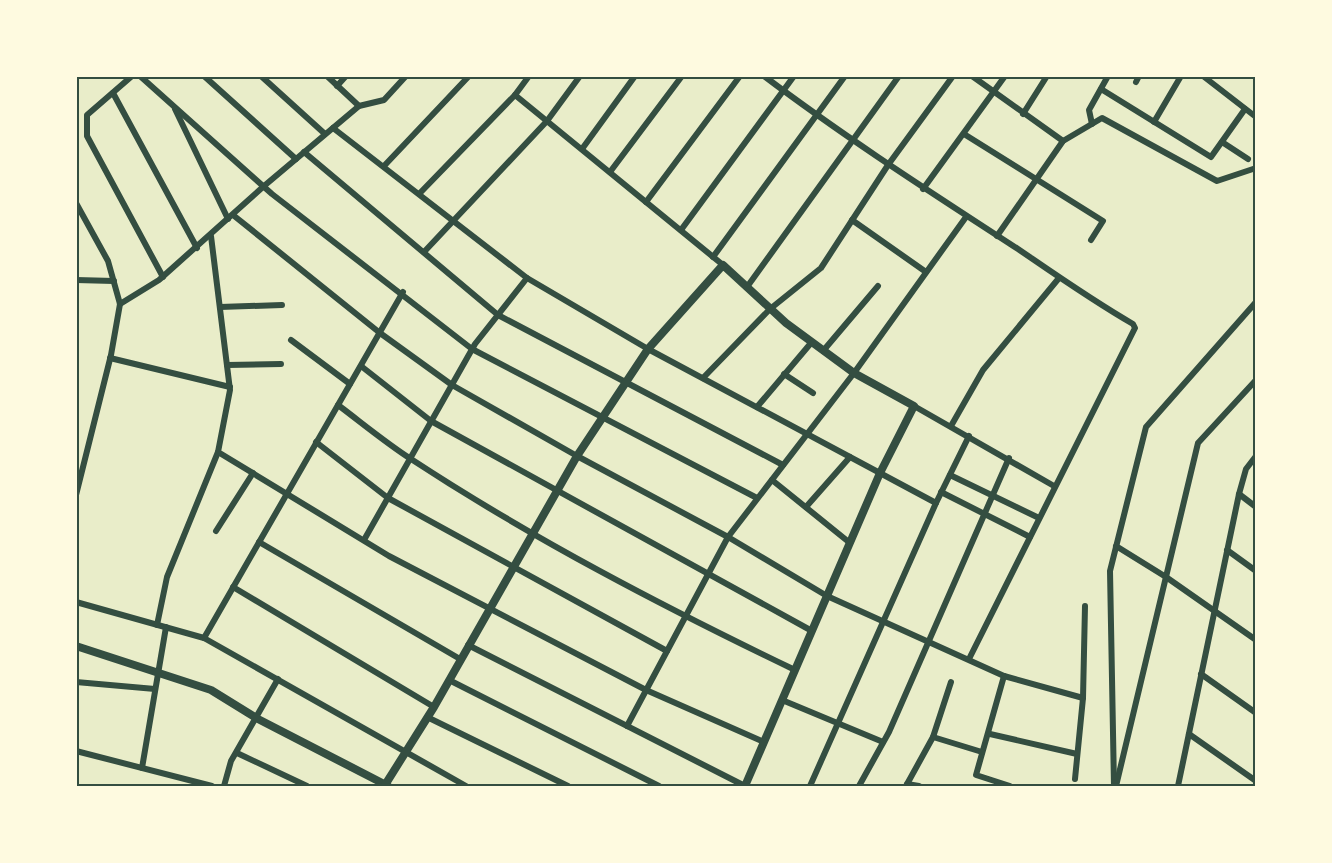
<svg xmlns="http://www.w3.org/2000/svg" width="1332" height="863" viewBox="0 0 1332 863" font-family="'Alegreya Sans',sans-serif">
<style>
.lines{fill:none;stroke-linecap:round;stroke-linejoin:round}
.minor{stroke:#344e41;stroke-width:6}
.tertiary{stroke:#344e41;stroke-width:8}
.neatline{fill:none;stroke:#344e41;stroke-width:2}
</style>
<rect width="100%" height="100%" fill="#e9edc9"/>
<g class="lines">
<g class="minor">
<path d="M132,76L87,115V136L163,277"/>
<path d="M140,76L272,194L472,349L757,498"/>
<path d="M204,76L296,159"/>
<path d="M261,76L325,134"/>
<path d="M327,76L359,106"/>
<path d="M764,76C846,138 932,193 1018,249C1056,275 1093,301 1133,324L1135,328L969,659"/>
<path d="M972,76L1063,141"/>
<path d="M1203,76L1256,117"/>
<path d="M1136,82L1139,76"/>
<path d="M337,86L346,76"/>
<path d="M1101,89L1211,157L1245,109"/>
<path d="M113,93L197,248"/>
<path d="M515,95L723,265"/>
<path d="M175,109L228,219"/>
<path d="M1023,114L1047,76"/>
<path d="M1154,122L1181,76"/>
<path d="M1092,124L1089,110L1108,76"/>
<path d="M333,128L527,278L648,349L936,503"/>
<path d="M964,134L1103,221L1091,240"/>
<path d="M1222,142L1248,159"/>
<path d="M582,149L635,76"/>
<path d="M304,152L498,315L783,465"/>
<path d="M384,166L469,76"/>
<path d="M610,172L682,76"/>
<path d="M923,189L1005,76"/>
<path d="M420,193L515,95L529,76"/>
<path d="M646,202L740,76"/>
<path d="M76,203L108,261L120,304L111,355L76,495"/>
<path d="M233,215L380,333L452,385L577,456L728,537L827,596L1004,676L1083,698"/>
<path d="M852,220L926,272"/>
<path d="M681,230L794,76"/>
<path d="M211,236L230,390L218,452L389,556L646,690L764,742"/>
<path d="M997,236L1063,141L1102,118L1217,181L1256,168"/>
<path d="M424,252L547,121L580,76"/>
<path d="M713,257L845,76"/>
<path d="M76,280L114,281"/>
<path d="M747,287L899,76"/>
<path d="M120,304L159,280L264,186L359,106L384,100L406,76"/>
<path d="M220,307L282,305"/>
<path d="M291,340L350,384"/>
<path d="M823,351L878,286"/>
<path d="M110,358L230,387"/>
<path d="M227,365L281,364"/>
<path d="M361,366L431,421L812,631"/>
<path d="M784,374L813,393"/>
<path d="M703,378L770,309L821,268L888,165L953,76"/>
<path d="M338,405C362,423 386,443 411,459C533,539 664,607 795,670"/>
<path d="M914,406L1054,486"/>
<path d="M757,407L811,343"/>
<path d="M951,426L983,370L1059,278"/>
<path d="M316,442L388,498L667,651"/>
<path d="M950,475L1039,518"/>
<path d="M772,480L850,543"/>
<path d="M941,492L1030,537"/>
<path d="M1239,494L1256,507"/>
<path d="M806,507L850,457"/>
<path d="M216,531L253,473"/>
<path d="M364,540L475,344L527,278"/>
<path d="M259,542L460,659"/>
<path d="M1116,546L1166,577L1256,640"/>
<path d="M1227,550L1256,571"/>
<path d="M233,587L434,707"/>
<path d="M76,602L204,638L466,786"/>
<path d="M157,625L167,577L218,452"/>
<path d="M204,638L403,292"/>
<path d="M468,645L745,786"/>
<path d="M1201,674L1256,713"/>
<path d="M1004,676L976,775L1010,786"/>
<path d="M449,680L659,786"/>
<path d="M76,682L155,689"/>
<path d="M782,700L883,742"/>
<path d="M427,717L568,786"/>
<path d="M627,726L728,537L854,373L966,217"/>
<path d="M990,734L1077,754"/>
<path d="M1189,734L1256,781"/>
<path d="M933,737L982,752"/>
<path d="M76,751L212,786"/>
<path d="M237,753L307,786"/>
<path d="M142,768L166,627"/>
<path d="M1075,779L1083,698L1085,606"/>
<path d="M907,784L919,786"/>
<path d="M224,786L231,761L278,679"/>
<path d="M810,786L936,503L969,436"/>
<path d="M859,786L889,732L1009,458"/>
<path d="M906,786L933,737L951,682"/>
<path d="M1114,786L1110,571L1146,427L1256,302"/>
<path d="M1116,786L1198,443L1256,380"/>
<path d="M1178,786L1239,494L1246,469L1256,456"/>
</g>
<g class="tertiary">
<path d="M76,646L211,690L258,719L388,786"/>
<path d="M385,785L434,707L577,456L648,349L723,265L786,323L854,373L914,406L880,473L745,786"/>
</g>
</g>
<rect width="1332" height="863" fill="none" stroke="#fefae0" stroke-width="156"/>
<rect x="78" y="78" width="1176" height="707" class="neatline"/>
</svg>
